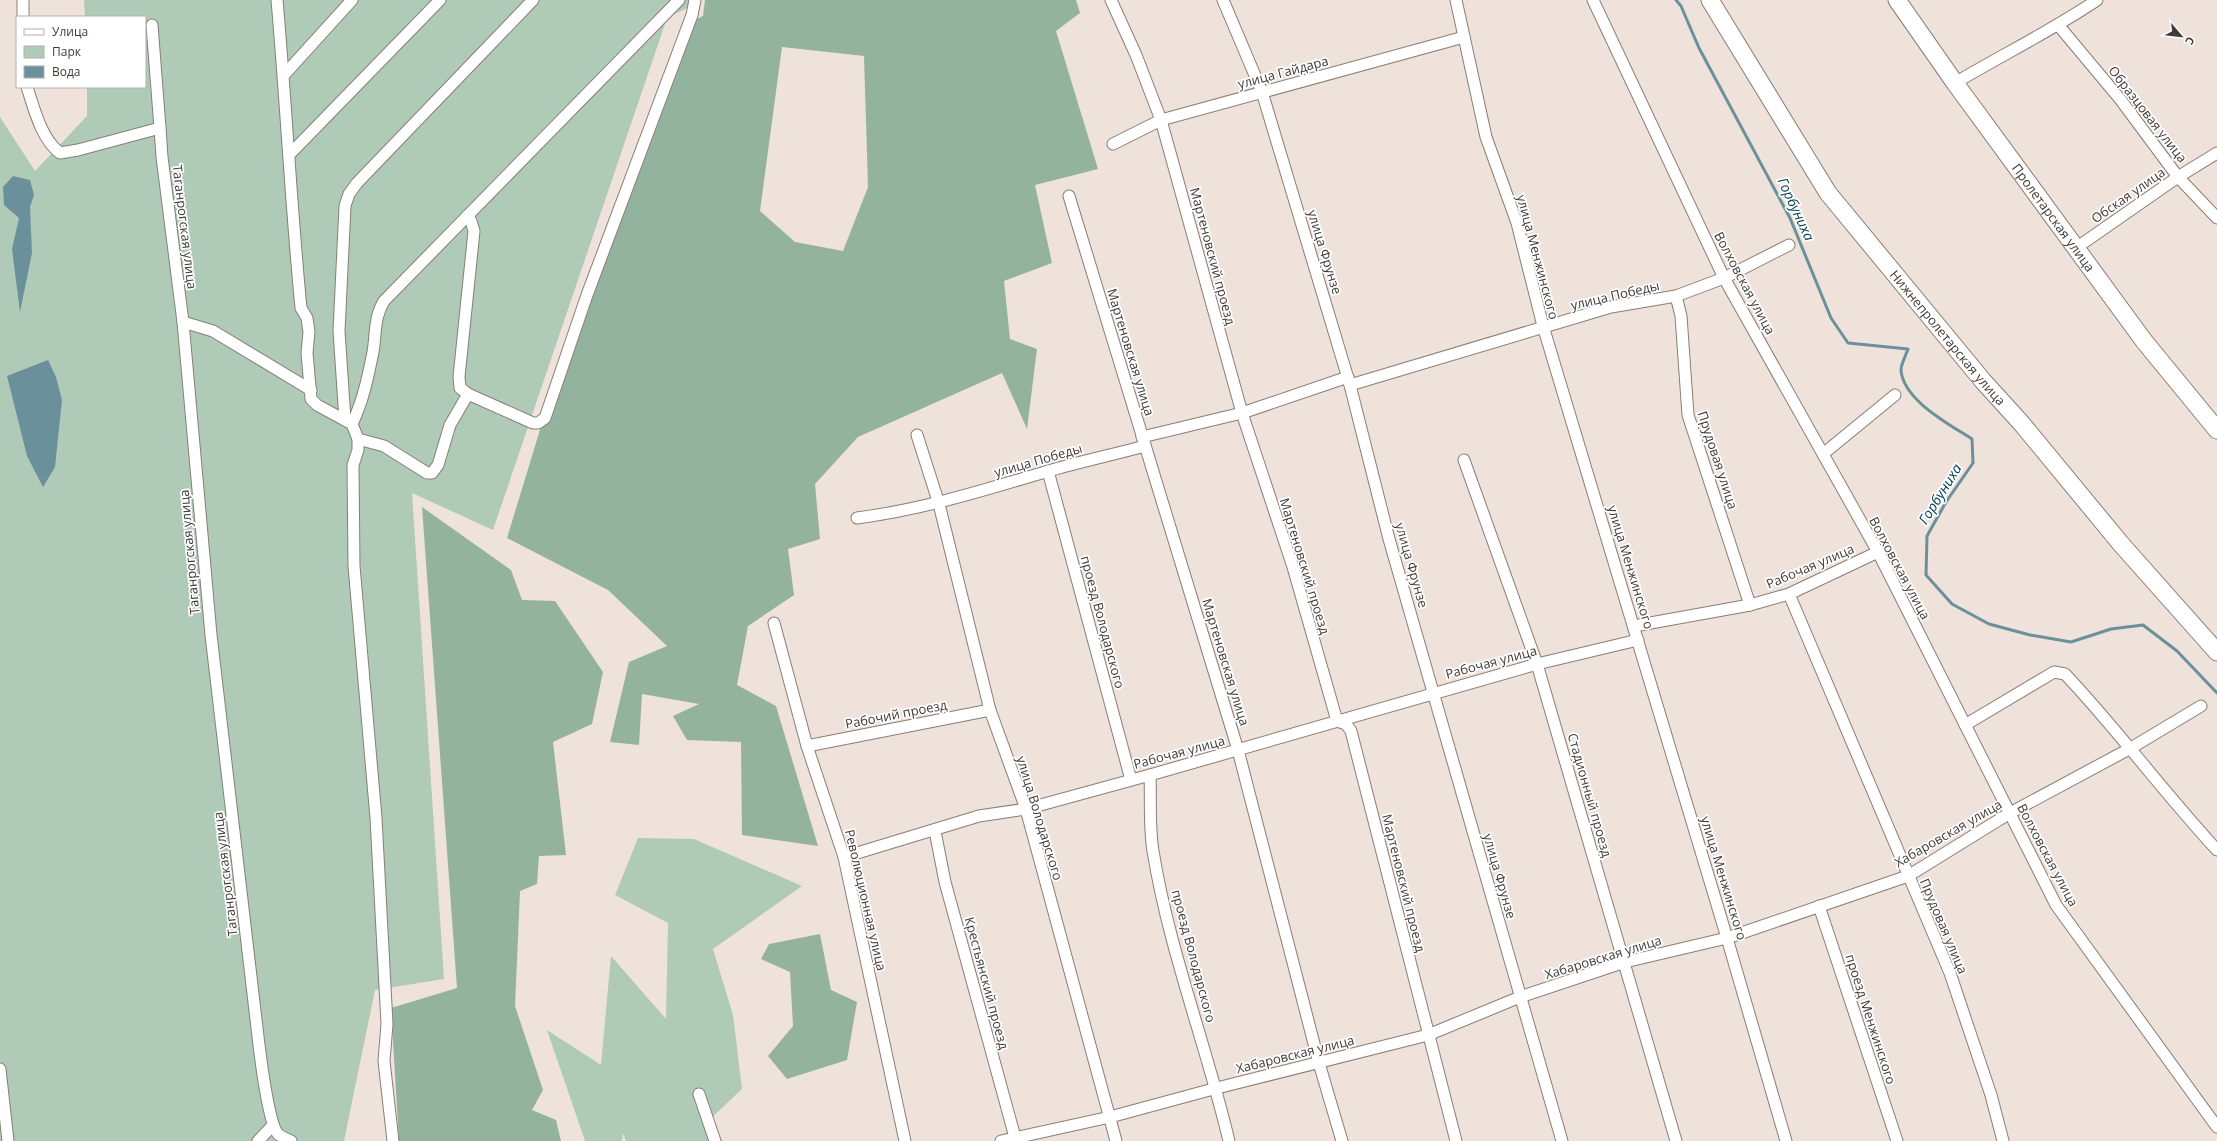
<svg xmlns="http://www.w3.org/2000/svg" width="2217" height="1141" viewBox="0 0 2217 1141" font-family="'Open Sans',sans-serif">
<style>
.green{fill:#b0cab8}
.forest{fill:#94b39e;fill-rule:evenodd}
.water{fill:#6a919b}
.lines{fill:none;stroke-linecap:round;stroke-linejoin:round}
.stream{stroke:#6a919b;stroke-width:3}
.street-casing{stroke:#897e77;stroke-width:13}
.primary-casing{stroke:#897e77;stroke-width:19}
.street{stroke:#fff;stroke-width:11}
.primary{stroke:#fff;stroke-width:17}
.labels{text-anchor:middle;stroke-width:3.5;stroke-linejoin:round;paint-order:stroke}
.street-label{font-size:13px;fill:#3f3a36;stroke:#fff}
.water-label{font-size:14px;font-style:italic;fill:#03424e;stroke:#fff}
</style>
<rect width="100%" height="100%" fill="#efe2da"/>
<g class="green">
<path d="M84,0H694L693,5L667,18L493,530L412,493L444,979L375,990L344,1141H0V117L35,171L87,116V87H145V17H85Z"/>
<path d="M638,838L694,839L802,886L713,949L733,1015L742,1089L706,1123L723,1141H626L623,1133L622,1141H585L547,1030L601,1065L611,956L666,1019L668,923L615,895Z"/>
</g>
<g class="forest">
<path d="M705,0H1076L1080,13L1056,31L1098,169L1035,185L1052,263L1004,281L1010,339L1037,349L1027,429L1002,373L858,437L815,484L820,539L788,549L794,595L748,626L737,685L776,706L818,846L742,835L741,742L687,740L673,716L699,704L642,694L639,745L610,742L629,662L667,646L608,590L507,538L575,315L682,26L703,16ZM782,47L864,56L868,187L843,251L795,242L760,211Z"/>
<path d="M422,507L511,570L522,600L555,601L603,672L592,724L553,742L566,855L539,856L537,884L520,891L515,1006L543,1090L532,1110L556,1120L561,1141H399L391,1008L457,988Z"/>
<path d="M820,934L831,990L857,1002L847,1060L787,1079L768,1056L793,1026L790,972L761,959L769,944Z"/>
</g>
<g class="water">
<path d="M13,176L30,180L34,195L30,207L32,253L20,312L12,249L19,218L4,205L3,187Z"/>
<path d="M48,360L56,377L62,400L55,467L43,487L27,456L7,376Z"/>
</g>
<g class="lines">
<path class="stream" d="M1676,0L1681,6L1699,48L1790,218L1831,318L1848,343L1908,349C1906,355 1901,364 1901,370C1903,400 1949,424 1972,439L1973,463L1946,502L1927,536L1926,575L1952,604L1989,624L2030,635L2071,642L2111,629L2143,625L2177,651L2217,693"/>
<defs>
<g id="street">
<path d="M277,0C286,103 291,206 301,308L307,318L309,332L307,353L311,399L317,405L352,424L358,439V450L353,465L354,566L376,818L387,1024L384,1061L393,1141"/>
<path d="M1111,0L1136,55L1161,120L1242,413L1293,567L1337,721L1346,724L1351,731L1456,1141"/>
<path d="M1223,0L1262,92L1350,385L1389,539L1562,1141"/>
<path d="M1456,0L1486,137L1517,223L1543,326L1727,938L1786,1141"/>
<path d="M1593,0L1724,278L1878,552L2056,905L2217,1127"/>
<path d="M23,17V0"/>
<path d="M152,25L160,128"/>
<path d="M2059,26L2120,99L2178,177L2217,218"/>
<path d="M284,75L352,0"/>
<path d="M1955,83C2002,55 2051,31 2097,0"/>
<path d="M27,87C34,108 41,139 60,153L78,150L160,128L162,157L183,322L211,635L257,1028C259,1046 268,1123 278,1134C281,1137 287,1139 291,1141"/>
<path d="M1113,144L1161,120L1464,37"/>
<path d="M289,155L440,0"/>
<path d="M1069,196L1238,750L1319,1063L1342,1141"/>
<path d="M467,216L471,221L474,231L459,377L460,388L468,394L533,423H538L545,418L587,295L692,15L695,0"/>
<path d="M2076,248L2178,177L2217,153"/>
<path d="M1676,296L1681,316L1688,415L1750,605"/>
<path d="M183,322L213,331L311,390"/>
<path d="M1350,385L1611,307L1676,296L1724,278L1789,245"/>
<path d="M345,420L339,331L345,206L349,194L357,183L533,0"/>
<path d="M352,424C363,401 368,377 373,352C376,334 374,317 384,301L679,0"/>
<path d="M917,435L939,504L990,710L1026,809L1116,1141"/>
<path d="M1142,437L1242,413L1348,377"/>
<path d="M358,439L384,446L427,473H432L438,465L450,425L468,394"/>
<path d="M1823,454L1895,395"/>
<path d="M1464,460L1537,664L1676,1141"/>
<path d="M1048,471L1131,780"/>
<path d="M857,518C924,509 981,491 1045,472C1078,462 1112,455 1145,446"/>
<path d="M1789,594L1950,973L1991,1095L2003,1141"/>
<path d="M774,623L807,746L844,857L905,1141"/>
<path d="M1634,626L1750,605L1789,594L1878,552"/>
<path d="M1965,725L2054,672L2065,674C2118,730 2164,793 2217,850"/>
<path d="M807,746L990,710"/>
<path d="M1150,775C1151,800 1149,827 1153,851C1169,950 1206,1044 1229,1141"/>
<path d="M935,831L945,882L1016,1141"/>
<path d="M844,857L979,816L1026,809L1150,775L1537,664L1638,640"/>
<path d="M1819,906L1897,1141"/>
<path d="M0,1069L8,1141"/>
<path d="M699,1094L715,1141"/>
<path d="M258,1141L273,1125"/>
<path d="M1001,1141L1110,1117L1217,1088L1428,1035L1520,997L1625,962L1727,938L1908,876L2010,813L2131,748L2201,706"/>
</g>
<g id="primary">
<path id="s1" d="M1710,0L1828,193L1983,381L2022,424L2121,544L2217,652"/>
<path id="s2" d="M1897,0L1955,83L2144,341L2217,430"/>
</g>
</defs>
<use href="#street" class="street-casing"/>
<use href="#primary" class="primary-casing"/>
<use href="#street" class="street"/>
<use href="#primary" class="primary"/>
</g>
<g class="labels">
<g class="street-label">
<text transform="translate(1283 72) rotate(-15)" y="5">улица Гайдара</text>
<text transform="translate(2148 114) rotate(52)" y="5">Образцовая улица</text>
<text transform="translate(2128 195) rotate(-35)" y="5">Обская улица</text>
<text dy="5" stroke="none"><textPath href="#s2" startOffset="268">Пролетарская улица</textPath></text>
<text transform="translate(185 227) rotate(83)" y="5">Таганрогская улица</text>
<text transform="translate(1325 252) rotate(73)" y="5">улица Фрунзе</text>
<text transform="translate(1213 256) rotate(75)" y="5">Мартеновский проезд</text>
<text transform="translate(1538 257) rotate(75)" y="5">улица Менжинского</text>
<text transform="translate(1745 283) rotate(62)" y="5">Волховская улица</text>
<text transform="translate(1615 295) rotate(-13)" y="5">улица Победы</text>
<text dy="5" stroke="none"><textPath href="#s1" startOffset="414">Нижнепролетарская улица</textPath></text>
<text transform="translate(1131 352) rotate(73)" y="5">Мартеновская улица</text>
<text transform="translate(1038 460) rotate(-16)" y="5">улица Победы</text>
<text transform="translate(1718 460) rotate(72)" y="5">Прудовая улица</text>
<text transform="translate(189 552) rotate(-95)" y="5">Таганрогская улица</text>
<text transform="translate(1412 565) rotate(74)" y="5">улица Фрунзе</text>
<text transform="translate(1305 566) rotate(73)" y="5">Мартеновский проезд</text>
<text transform="translate(1810 566) rotate(-23)" y="5">Рабочая улица</text>
<text transform="translate(1631 567) rotate(73)" y="5">улица Менжинского</text>
<text transform="translate(1900 568) rotate(62)" y="5">Волховская улица</text>
<text transform="translate(1103 622) rotate(75)" y="5">проезд Володарского</text>
<text transform="translate(1226 662) rotate(73)" y="5">Мартеновская улица</text>
<text transform="translate(1491 662) rotate(-15)" y="5">Рабочая улица</text>
<text transform="translate(896 714) rotate(-11)" y="5">Рабочий проезд</text>
<text transform="translate(1179 752) rotate(-15)" y="5">Рабочая улица</text>
<text transform="translate(1590 795) rotate(74)" y="5">Стадионный проезд</text>
<text transform="translate(1040 818) rotate(73)" y="5">улица Володарского</text>
<text transform="translate(1948 833) rotate(-30)" y="5">Хабаровская улица</text>
<text transform="translate(2048 855) rotate(62)" y="5">Волховская улица</text>
<text transform="translate(225 874) rotate(-97)" y="5">Таганрогская улица</text>
<text transform="translate(1500 876) rotate(74)" y="5">улица Фрунзе</text>
<text transform="translate(1724 878) rotate(73)" y="5">улица Менжинского</text>
<text transform="translate(1404 883) rotate(76)" y="5">Мартеновский проезд</text>
<text transform="translate(866 900) rotate(77)" y="5">Революционная улица</text>
<text transform="translate(1944 926) rotate(67)" y="5">Прудовая улица</text>
<text transform="translate(1194 956) rotate(75)" y="5">проезд Володарского</text>
<text transform="translate(1603 957) rotate(-17)" y="5">Хабаровская улица</text>
<text transform="translate(987 983) rotate(75)" y="5">Крестьянский проезд</text>
<text transform="translate(1871 1019) rotate(72)" y="5">проезд Менжинского</text>
<text transform="translate(1295 1054) rotate(-14)" y="5">Хабаровская улица</text>
</g>
<g class="water-label">
<text transform="translate(1796 209) rotate(65)" y="5">Горбуниха</text>
<text transform="translate(1940 494) rotate(-58)" y="5">Горбуниха</text>
</g>
</g>
<rect x="16" y="16" width="130" height="72" fill="#ffffff" stroke="#b2b0af"/>
<rect x="24" y="29" width="20" height="6" fill="#ffffff" stroke="#b2b0af"/>
<text x="52" y="36" font-size="12" fill="#3f3a36">Улица</text>
<rect x="24" y="46" width="20" height="12" fill="#b0cab8" stroke="#b2b0af"/>
<text x="52" y="56" font-size="12" fill="#3f3a36">Парк</text>
<rect x="24" y="66" width="20" height="12" fill="#6a919b" stroke="#b2b0af"/>
<text x="52" y="76" font-size="12" fill="#3f3a36">Вода</text>
<g transform="translate(2181 36) rotate(118)" stroke="#ffffff" stroke-width="3" paint-order="stroke">
<path d="M0-3L7 15L0 10L-7 15Z" fill="#3f3a36"/>
<text y="-6" font-size="11" font-weight="bold" text-anchor="middle" fill="#3f3a36">С</text>
</g>
</svg>
